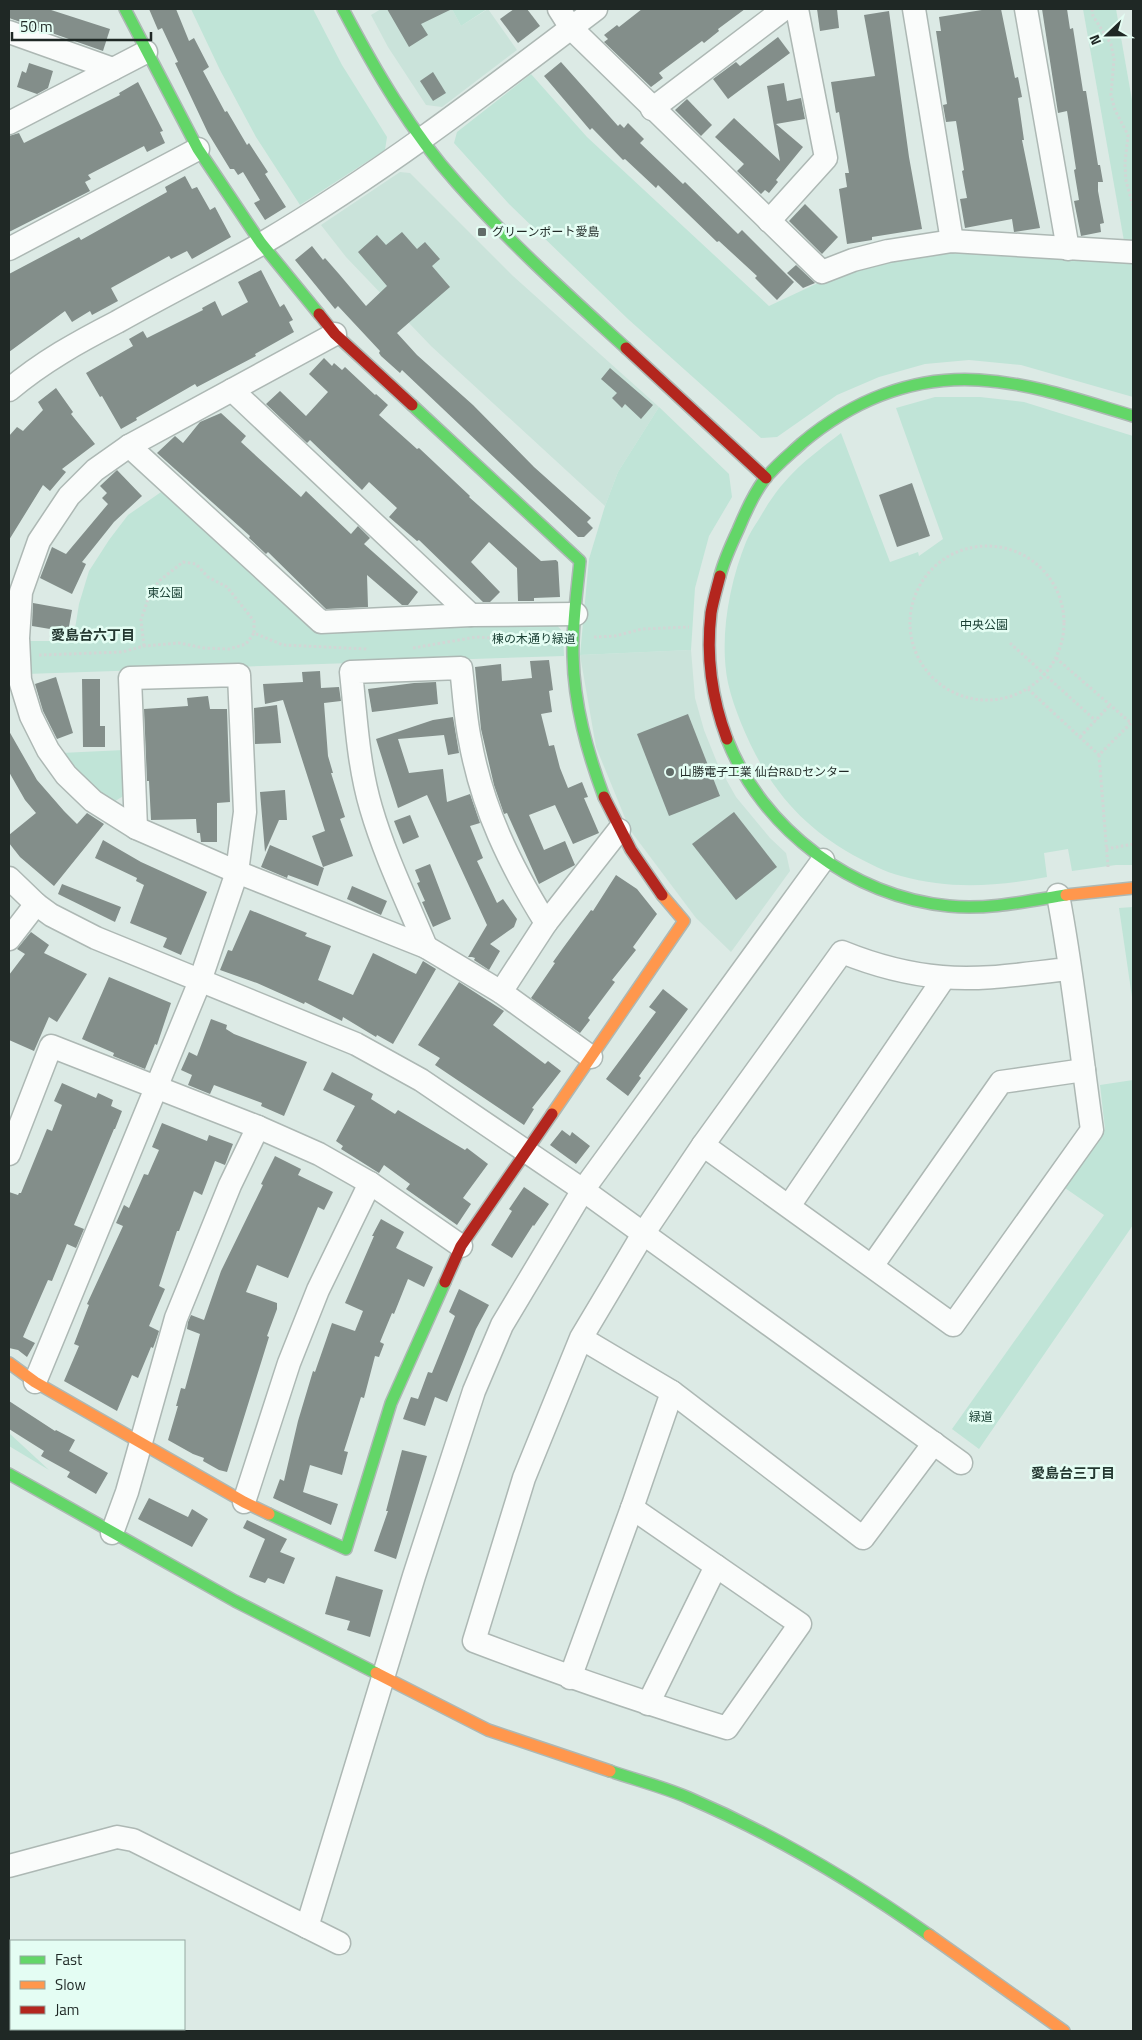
<svg xmlns="http://www.w3.org/2000/svg" width="1142" height="2040" viewBox="0 0 1142 2040" font-family="'Titillium Web','Noto Sans JP',sans-serif">
<style>
.built{fill:#cae3da}
.green{fill:#c0e4d7}
.building{fill:#838e8a}
.lines{fill:none;stroke-linecap:round;stroke-linejoin:round}
.street-casing{stroke:#adb8b4;stroke-width:25}
.fast-casing{stroke:#adb8b4;stroke-width:14}
.slow-casing{stroke:#adb8b4;stroke-width:14}
.jam-casing{stroke:#adb8b4;stroke-width:14}
.path{stroke:#d2d6d5;stroke-width:3;stroke-dasharray:2.5 2.5;stroke-linecap:butt}
.street{stroke:#fafcfb;stroke-width:22}
.fast{stroke:#63d668;stroke-width:11}
.slow{stroke:#ff974d;stroke-width:11}
.jam{stroke:#b3261e;stroke-width:11}
.poi-dot{fill:#616c68;stroke:#e4fdf3;stroke-width:2}
.labels{text-anchor:middle;stroke-width:5;stroke-linejoin:round;paint-order:stroke}
.poi-label{font-size:12px;fill:#1f2825;stroke:#e4fdf3;text-anchor:start}
.park-label{font-size:12px;fill:#173d31;stroke:#e4fdf3}
.neighbourhood-label{font-size:14px;font-weight:bold;fill:#243831;stroke:#e4fdf3}
</style>
<rect width="100%" height="100%" fill="#dceae5"/>
<g class="built">
<path d="M381,9H452L461,26L488,9L517,50L442,107L426,105L388,47L371,15Z"/>
<path d="M400,172L410,173L513,276L659,407L618,472L605,506L431,346L346,257L321,225Z"/>
<path d="M691,650L695,698L704,730L718,765L736,797L770,838L786,853L790,871L731,952L696,918L630,830L596,747L580,655Z"/>
</g>
<g class="green">
<path d="M191,9H313L342,65L387,137L385,150L300,205L256,137L220,70Z"/>
<path d="M452,9H487L461,26Z"/>
<path d="M1083,9H1116L1133,106V242L1124,241Z"/>
<path d="M531,74L587,137L769,306L820,282L889,260L936,253H988L1133,259V397L1021,365L969,360L925,364L879,377L837,395L777,437L761,438L628,319L509,204L454,143L457,132Z"/>
<path d="M935,397H980L1024,402L1133,436V865H1116L1072,871L1068,849L1044,853L1047,877C997,886 952,890 901,876C885,872 868,863 853,855C797,823 765,782 741,723C736,710 731,697 728,683C719,639 729,584 746,542C749,534 754,527 759,519C783,477 803,462 841,433L890,562L918,552L919,556L943,539L896,408Z"/>
<path d="M659,407L729,474L732,497L709,536L695,588L691,650L580,655L589,559L605,506L618,472Z"/>
<path d="M164,490L318,630L553,621L563,632L564,656L26,674V641H73L79,604L89,571L109,540L128,515Z"/>
<path d="M124,750L125,795L112,803L86,781L61,753Z"/>
<path d="M1133,907V1004L1119,908Z"/>
<path d="M1133,1080V1225L979,1449L952,1429L1104,1215L1065,1188L1105,1129L1100,1085Z"/>
<path d="M9,1433L49,1470L9,1446Z"/>
</g>
<g class="building">
<path d="M9,9H48L110,29L103,51L9,18Z"/>
<path d="M149,9H176L189,41L194,38L209,67L203,71L225,112L227,111L247,145L249,143L268,172L265,174L286,207L265,220L254,203L260,200L243,172L238,175L234,169H230L208,133L175,63L178,62L162,28L158,30Z"/>
<path d="M387,9H452L421,24L428,35L409,47Z"/>
<path d="M514,9H527L540,26L518,43L500,19Z"/>
<path d="M642,9H745L718,29L719,31L704,43L702,41L659,73L663,78L651,87L604,42L608,39L604,35L617,25L619,27Z"/>
<path d="M817,9H837L839,28L820,31Z"/>
<path d="M988,9H1001L1015,78L1018,77L1022,97L1018,98L1024,140H1022L1040,228L1014,232L1012,219L965,228L960,199L967,198L962,171L964,170L956,121L946,122L943,105L947,104L936,31H941L939,17Z"/>
<path d="M1042,9H1067L1070,29L1073,28L1083,91H1086L1098,165H1100L1103,182H1098V191L1104,223L1100,224L1101,232L1081,236L1074,201L1079,200L1074,170L1076,169L1067,111L1058,113Z"/>
<path d="M889,11L909,157L922,229L872,237V240L847,244L839,189L847,187L845,173H849L839,112L836,113L831,82L875,76L864,15Z"/>
<path d="M778,37L790,53L728,99L713,79L736,62L740,66Z"/>
<path d="M561,62L618,126L620,124L624,128L628,123L644,139L640,143L683,184L685,182L738,234L742,230L794,282L777,300L755,278L757,276L719,241L717,242L658,185L656,188L625,159L623,160L592,128L590,130L544,76Z"/>
<path d="M29,63L53,71L48,88L37,94L17,87L22,71L26,73Z"/>
<path d="M433,72L446,93L433,101L420,81Z"/>
<path d="M138,82L163,131L160,132L165,143L147,152L144,146L88,175L91,179L85,182L90,191L9,232V136L19,133L24,143L120,95L119,93Z"/>
<path d="M784,83L787,101L801,98L805,119L776,124L803,147L776,180L778,182L769,193L765,190L761,194L737,171L744,164L715,137L734,118L780,161L767,86Z"/>
<path d="M687,99L712,125L701,136L675,110Z"/>
<path d="M185,176L192,189L197,187L210,210L215,207L231,237L192,259L187,251L171,259L169,256L111,288L118,301L92,315L90,311L72,322L65,311L9,352V274L79,237L81,240L167,192L165,187Z"/>
<path d="M805,204L838,237L822,254L789,221Z"/>
<path d="M402,232L417,249L425,242L440,259L432,266L450,287L397,333L417,355L473,405L534,467L591,518L587,522L593,528L584,537H578L402,370L400,373L381,356L379,353L380,351L338,306L335,309L295,260L312,246L323,260L325,258L339,274L366,306L387,286L358,252L377,235L386,245Z"/>
<path d="M796,265L813,281L815,283L803,288L787,273Z"/>
<path d="M261,270L280,307L284,304L293,320L289,322L294,332L255,354L256,356L197,387L195,384L136,418L137,420L121,429L102,396L100,397L86,373L133,346L129,339L143,331L147,338L203,310L202,308L215,301L222,316L248,302L238,282Z"/>
<path d="M324,358L332,366L334,363L342,370L345,367L375,395L376,394L388,405L379,415L417,449L419,448L470,496L469,497L541,561L556,560L558,562L560,597L534,598V601H518L517,568L489,542L471,562L500,592L490,602H483L419,540L417,541L389,517L397,508L369,482L362,490L310,440L307,443L266,404L280,391L306,416L328,392L309,374Z"/>
<path d="M610,368L653,405L641,419L625,404L622,408L612,398L617,393L601,379Z"/>
<path d="M56,388L73,412L71,414L95,444L62,469L66,472L50,491L43,485L9,540V436L17,427L23,431L43,410L38,402Z"/>
<path d="M221,413L246,436L241,442L301,497L306,491L351,534L358,526L370,538L364,544L418,592L408,605H402L367,575L368,607L326,609L268,552L266,554L249,538L250,536L157,453L175,436L183,443L200,422Z"/>
<path d="M117,470L142,496L114,522L82,562L86,564L72,594L40,578L52,547L66,554L108,504L102,498L107,493L100,486Z"/>
<path d="M912,483L930,536L897,547L879,495Z"/>
<path d="M33,603L72,610L68,632L32,626Z"/>
<path d="M549,660L553,690L549,691L552,712L541,714L549,746L554,745L560,768L568,788L582,782L588,797L584,798L599,833L573,844L555,805L529,815L544,850L565,841L575,865L539,884L507,813L504,814L494,785L481,729L475,667L501,664L502,681L532,678L530,661Z"/>
<path d="M320,671L321,688L339,687L341,701L324,703L328,756L333,773H331L345,817L340,819L353,856L323,867L312,836L325,831L283,700L265,704L263,684L303,682L302,672Z"/>
<path d="M56,677L73,733L57,739L43,711L35,684Z"/>
<path d="M82,679H100V726H105V747H83Z"/>
<path d="M436,682L438,704L372,712L368,689L414,683Z"/>
<path d="M208,696L210,709H227L230,802L217,803V842H201L200,833H197L196,819L151,820L149,781H147L144,709L188,706L187,698Z"/>
<path d="M277,705L281,743L255,744L254,708Z"/>
<path d="M688,714L720,796L669,816L637,734Z"/>
<path d="M453,717L459,753L448,755L444,735L398,739L409,773L443,769L447,802L470,794L480,823L470,826L483,858L477,861L497,903L503,899L517,919L514,927L490,944L500,951L489,970L474,960L475,958L472,957H468L487,925L427,795L398,808L376,739L433,720Z"/>
<path d="M9,731L37,780L64,811L77,824L87,813L104,824L54,886L20,857L9,843V835L36,813L25,800L9,772Z"/>
<path d="M285,790L287,820H279L265,852L260,792Z"/>
<path d="M734,812L777,867L736,900L692,844Z"/>
<path d="M410,815L419,837L403,844L394,821Z"/>
<path d="M103,840L141,862L207,892L181,955L163,947L167,938L130,923L144,885L136,881L137,878L95,858Z"/>
<path d="M270,845L324,868L318,886L288,875L287,878L261,867Z"/>
<path d="M430,864L451,919L433,927L422,902L425,901L417,883L420,882L415,870Z"/>
<path d="M616,875L637,889L657,914L633,947L636,950L612,980L615,982L588,1018L590,1020L580,1033L531,998L555,963L553,962L563,948L591,910L593,911Z"/>
<path d="M62,884L121,907L115,922L58,894Z"/>
<path d="M352,886L387,901L381,915L347,899Z"/>
<path d="M250,910L307,933L305,936L331,946L318,980L353,995L373,953L416,974L423,961L436,969L393,1044L377,1035L376,1037L343,1017L342,1021L305,1002L304,1004L257,983L220,970L228,950L232,951Z"/>
<path d="M31,932L49,945L44,953L87,974L57,1022L49,1017L34,1051L9,1040V975L25,954L17,949Z"/>
<path d="M109,977L171,1003L157,1045L155,1044L145,1069L113,1056L114,1053L82,1039Z"/>
<path d="M459,982L504,1011L493,1025L545,1064L548,1061L561,1071L532,1108L534,1109L524,1125L435,1065L440,1058L418,1045Z"/>
<path d="M663,989L688,1009L639,1076L641,1078L628,1096L606,1079L656,1012L649,1007Z"/>
<path d="M211,1019L227,1025L226,1029L234,1034L307,1062L284,1116L261,1106L262,1103L214,1085L210,1094L188,1085L192,1075L181,1070L189,1052L197,1056Z"/>
<path d="M332,1072L373,1094L371,1099L395,1114L398,1110L465,1150L467,1148L488,1164L463,1198L471,1204L457,1225L406,1189L410,1184L384,1165L379,1173L341,1149L343,1146L336,1141L355,1106L323,1090Z"/>
<path d="M62,1083L96,1098L98,1093L113,1100L111,1106L122,1111L115,1129H114L74,1225L84,1229L76,1248L67,1244L52,1281L48,1280L23,1337L35,1343L27,1357L18,1350L9,1348V1192L18,1195L19,1193H21L47,1129L52,1131L62,1105L54,1101Z"/>
<path d="M162,1123L207,1141L209,1135L233,1144L225,1165L215,1161L202,1195L194,1191L179,1231H177L159,1286L165,1289L149,1326L159,1331L156,1340L153,1348L151,1347L138,1378L132,1375L117,1411L64,1381L79,1346L74,1344L89,1305L87,1304L123,1226L116,1223L124,1205L129,1208L144,1174L148,1175L159,1150L152,1147Z"/>
<path d="M562,1130L570,1136L572,1132L590,1146L576,1164L550,1145Z"/>
<path d="M275,1156L301,1169L298,1175L333,1192L324,1210L318,1207L288,1278L257,1265L246,1292L277,1303V1309L267,1336L269,1337L227,1472L219,1470L203,1461L204,1458L193,1454L168,1440L178,1406H176L181,1388L185,1389L200,1334L187,1329L188,1322L191,1315L204,1320L221,1271L263,1185L261,1184Z"/>
<path d="M524,1187L549,1204L534,1226L533,1225L512,1258L491,1245L512,1211L509,1209Z"/>
<path d="M381,1219L404,1232L396,1248L433,1267L424,1287L408,1279L394,1314L392,1313L380,1342L384,1344L379,1357L375,1356L364,1398L361,1397L344,1451L348,1452L342,1475L310,1465L303,1492L338,1504L331,1525L273,1498L280,1479L284,1481L298,1421L313,1371L315,1372L332,1323L355,1331L363,1311L345,1303L374,1236H372Z"/>
<path d="M459,1289L489,1305L476,1329L447,1402L435,1397L425,1426L403,1419L411,1397L418,1399L428,1372L432,1373L455,1316L449,1312Z"/>
<path d="M9,1401L55,1431L56,1430L75,1440L69,1451L108,1473L96,1494L67,1477L70,1472L41,1456L44,1451L9,1429Z"/>
<path d="M402,1450L427,1456L396,1559L374,1551L388,1511H386Z"/>
<path d="M149,1498L188,1517L192,1509L208,1519L192,1547L138,1519Z"/>
<path d="M247,1520L287,1539L280,1552L295,1558L284,1584L268,1578L265,1583L249,1577L265,1539L243,1528Z"/>
<path d="M336,1576L383,1590L370,1637L347,1630L350,1621L325,1614Z"/>
</g>
<g class="lines">
<defs>
<g id="street">
<path d="M559,9L571,28L822,272L853,260L888,251L952,241L1133,252"/>
<path d="M914,9L952,241"/>
<path d="M1026,9L1068,249"/>
<path d="M9,32L113,69"/>
<path d="M652,109L784,9"/>
<path d="M9,123L146,52"/>
<path d="M769,221L826,158L797,9"/>
<path d="M9,249L198,149"/>
<path d="M335,334L129,446L95,470L69,496L39,541L21,592L18,638L20,680L31,716L48,750L66,775L93,801L136,828L237,872L426,947L501,992L591,1057"/>
<path d="M9,390C42,362 78,342 117,322C165,295 215,270 263,243C380,174 488,91 596,9"/>
<path d="M232,390L471,615"/>
<path d="M129,446L321,622L471,615L576,614"/>
<path d="M9,878L36,904L51,915L96,938L356,1044L421,1080L583,1190L961,1463"/>
<path d="M1058,895C1073,973 1081,1052 1092,1130L953,1325L703,1145L842,952C874,965 907,974 942,977C984,981 1028,973 1069,969"/>
<path d="M9,939L36,904"/>
<path d="M426,947C407,901 385,856 371,808C358,764 356,718 351,672L461,668C464,692 465,717 470,740C482,808 510,865 546,923"/>
<path d="M501,992L546,923L619,830"/>
<path d="M9,1154L51,1046L258,1127L319,1154L370,1183L461,1246"/>
<path d="M789,1206L944,978"/>
<path d="M872,1266L1001,1082L1084,1070"/>
<path d="M581,1338L672,1392L632,1508L800,1624L727,1728C641,1702 558,1673 474,1641L524,1478L581,1338L643,1234L703,1145"/>
<path d="M35,1382L200,981L237,872L245,812L239,675L130,678L136,828"/>
<path d="M672,1392L863,1538L934,1443"/>
<path d="M244,1502L289,1363L318,1290L370,1183"/>
<path d="M112,1533L127,1492L176,1318L230,1185L258,1127"/>
<path d="M570,1678L632,1508"/>
<path d="M648,1704L716,1566"/>
<path d="M9,1866L117,1837L133,1840L307,1927L414,1576L474,1391L502,1325L583,1190L823,860"/>
<path d="M307,1927L339,1943"/>
</g>
<g id="fast">
<path d="M125,9L198,149L261,243L319,314"/>
<path d="M343,9C375,70 411,132 457,183C509,242 568,295 626,348"/>
<path d="M412,405L580,561C577,592 572,624 573,656C574,705 587,751 604,797"/>
<path d="M720,576C724,560 731,545 738,530C745,513 753,495 764,480C775,466 789,455 802,443C852,401 912,376 979,380C1032,383 1082,401 1133,416"/>
<path d="M727,739C762,829 853,897 949,906C988,910 1028,901 1066,895"/>
<path d="M9,1474L235,1601L376,1673"/>
<path d="M269,1514L346,1549L391,1403L445,1282"/>
<path d="M610,1771C636,1780 664,1787 689,1798C773,1834 854,1882 929,1935"/>
</g>
<g id="slow">
<path d="M1066,895L1133,888"/>
<path d="M552,1114L684,921L662,895"/>
<path d="M9,1363L35,1382L244,1502L269,1514"/>
<path d="M376,1673L488,1730L610,1771"/>
<path d="M929,1935L1064,2031"/>
</g>
<g id="jam">
<path d="M319,314L335,334L412,405"/>
<path d="M626,348L766,478"/>
<path d="M720,576C717,588 713,601 711,613C706,656 712,699 727,739"/>
<path d="M604,797L631,850L662,895"/>
<path d="M445,1282L461,1246L552,1114"/>
</g>
</defs>
<use href="#street" class="street-casing"/>
<use href="#fast" class="fast-casing"/>
<use href="#slow" class="slow-casing"/>
<use href="#jam" class="jam-casing"/>
<g class="path">
<path d="M1092,9L1093,16L1111,44L1114,59L1111,95L1115,110L1128,135L1125,163L1126,181L1133,206"/>
<circle cx="987" cy="623" r="77"/>
<path d="M594,637L615,636L642,629L689,627"/>
<path d="M1010,643L1096,721"/>
<path d="M144,646L141,620L149,596L159,581L183,562L196,564L208,577L227,587L254,621V633"/>
<path d="M413,648L476,637L508,639L553,638"/>
<path d="M39,655L122,652L144,646L179,643L204,648L229,649L246,644L254,633L283,645L367,649"/>
<path d="M1056,658L1131,723"/>
<path d="M1028,689L1099,755"/>
<path d="M1080,737L1110,705"/>
<path d="M1106,849L1133,844"/>
<path d="M1108,867L1099,755L1131,723L1133,724"/>
</g>
<use href="#street" class="street"/>
<use href="#fast" class="fast"/>
<use href="#slow" class="slow"/>
<use href="#jam" class="jam"/>
</g>
<g class="poi-dot">
<rect x="477" y="227" width="10" height="10" rx="2.5"/>
<circle cx="670" cy="772" r="5"/>
</g>
<g class="labels">
<g class="poi-label">
<text x="492" y="236">グリーンポート愛島</text>
<text x="680" y="776">山勝電子工業 仙台R&amp;Dセンター</text>
</g>
<g class="park-label">
<text x="165" y="597">東公園</text>
<text x="984" y="629">中央公園</text>
<text x="534" y="643">棟の木通り緑道</text>
<text x="981" y="1421">緑道</text>
</g>
<g class="neighbourhood-label">
<text x="93" y="640">愛島台六丁目</text>
<text x="1073" y="1478">愛島台三丁目</text>
</g>
</g>
<rect width="1142" height="2040" fill="none" stroke="#1f2825" stroke-width="20"/>
<rect x="10" y="1940" width="175" height="90" fill="#e4fdf3" stroke="#95a8a1"/>
<rect x="20" y="1956" width="25" height="8" fill="#63d668" stroke="#95a8a1"/>
<text x="55" y="1965" font-size="15" fill="#1f2825">Fast</text>
<rect x="20" y="1981" width="25" height="8" fill="#ff974d" stroke="#95a8a1"/>
<text x="55" y="1990" font-size="15" fill="#1f2825">Slow</text>
<rect x="20" y="2006" width="25" height="8" fill="#b3261e" stroke="#95a8a1"/>
<text x="55" y="2015" font-size="15" fill="#1f2825">Jam</text>
<g transform="translate(1107 35) rotate(248)" stroke="#e4fdf3" stroke-width="4" paint-order="stroke">
<path d="M0-4L9 19L0 12L-9 19Z" fill="#1f2825"/>
<text y="-8" font-size="14" font-weight="bold" text-anchor="middle" fill="#1f2825">N</text>
</g>
<path d="M12 32v8h139v-8" fill="none" stroke="#1f2825" stroke-width="2.5"/>
<text x="20" y="32" font-size="15" fill="#1f2825" stroke="#e4fdf3" stroke-width="4" paint-order="stroke">50 m</text>
</svg>
